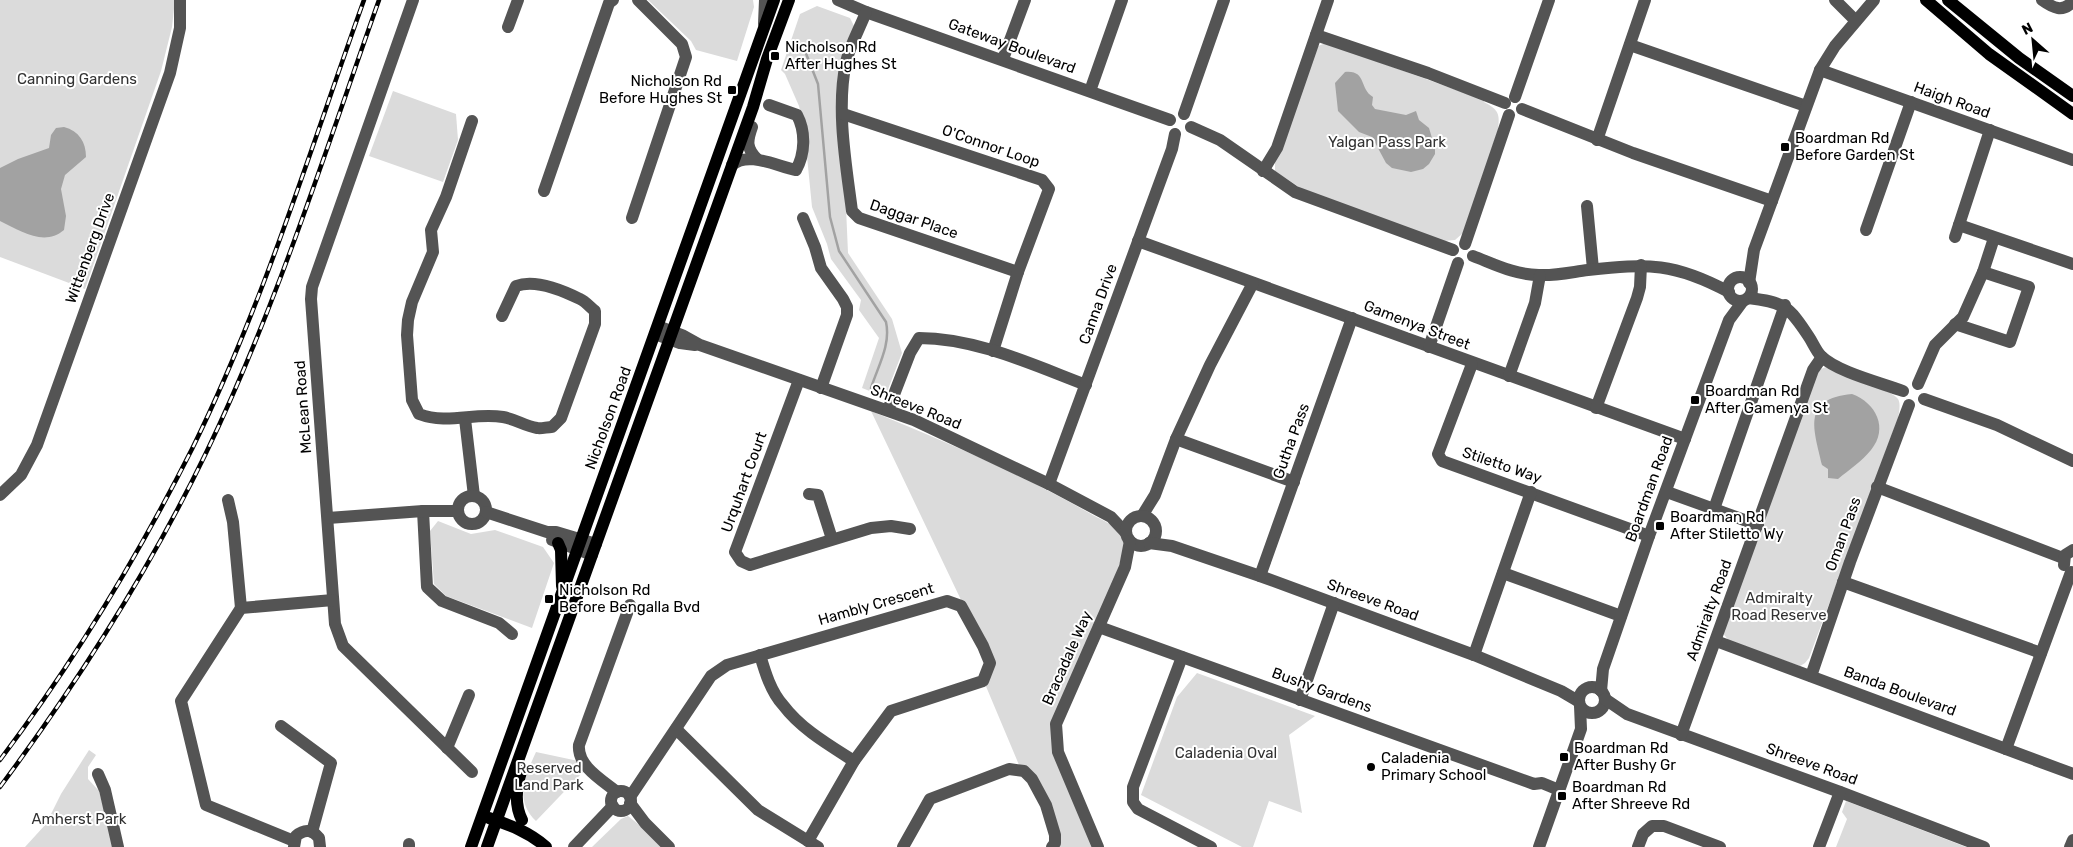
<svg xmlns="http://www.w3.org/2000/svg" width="2073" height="847" viewBox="0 0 2073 847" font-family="Rubik,sans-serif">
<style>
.green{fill:#dbdbdb}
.water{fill:#a2a2a2}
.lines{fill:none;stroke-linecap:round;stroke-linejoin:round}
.stream{stroke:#a2a2a2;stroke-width:2.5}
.minor{stroke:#545454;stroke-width:12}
.major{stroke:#000;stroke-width:12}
.rail-casing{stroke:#000;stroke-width:4.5}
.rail{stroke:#fff;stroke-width:2.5;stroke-dasharray:8;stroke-linecap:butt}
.poi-dot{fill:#000;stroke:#fff;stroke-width:2}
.labels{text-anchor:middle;stroke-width:4;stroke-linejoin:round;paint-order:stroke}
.street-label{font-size:15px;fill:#000;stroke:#fff}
.poi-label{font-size:15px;fill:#000;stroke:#fff;text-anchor:start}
.park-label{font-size:15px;fill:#323232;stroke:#fff}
</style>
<rect width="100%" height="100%" fill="#fff"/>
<g class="green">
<path d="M0,0H175L172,27L161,71L85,289L0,257Z"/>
<path d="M648,0H753L754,7L737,61L696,50L691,41Z"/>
<path d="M817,6L850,18L854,26L845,59V185L848,253L892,319L902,353L885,397L862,388L879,338L859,310L861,300L831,259L827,244L812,207L804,126L799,106L785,74L781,70L800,14Z"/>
<path d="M1326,43L1484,100V102C1499,110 1500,114 1498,130L1463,233L1455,240L1443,241L1305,191L1275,171V162L1318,46Z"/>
<path d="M393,91L456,114L458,140L443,182L369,156Z"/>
<path d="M1826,367C1840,373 1891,389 1898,399C1901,404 1899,412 1898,418L1809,658L1805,663L1800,666L1729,641L1722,632L1816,376L1821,369Z"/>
<path d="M871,411C946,442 1020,473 1091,514C1101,520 1119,526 1124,538C1131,554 1064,700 1053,725L1095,847H1056L1057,835L1019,765L985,684L992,665Z"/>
<path d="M438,521L471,534L495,530L543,547L554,563L532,628L446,596L434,584L430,531Z"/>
<path d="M1197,673L1315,716L1289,735L1302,813L1269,801L1253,847H1242L1141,795L1177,697Z"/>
<path d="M89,750L96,755L88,767V779L99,791L114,847H25L46,824L61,794Z"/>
<path d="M536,752L583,762L590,769L582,773L536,821C514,800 525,776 536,752Z"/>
<path d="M1846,801L1966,847H1836L1847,819L1842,812Z"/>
<path d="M628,816L643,828L662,847H592L621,819Z"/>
</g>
<g class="water">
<path d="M1345,72C1367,70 1359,89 1373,97L1372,105L1375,109L1406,115L1416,111L1419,120L1429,128L1435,148V154L1429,164L1423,169L1411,172L1392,168L1386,163L1372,137L1359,132L1338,111L1335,83Z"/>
<path d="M64,127C79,131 86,142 86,157L65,175L61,189L66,216L64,230C44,247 21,231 0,221V168L18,159L49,148L51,135L56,128Z"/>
<path d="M1852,394C1876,403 1889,428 1871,450C1862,461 1849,470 1838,479L1828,478V469L1822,465C1814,429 1801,399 1852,394Z"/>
</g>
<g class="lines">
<path class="stream" d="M805,51L818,84L830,217L839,251L886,322C891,345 878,366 871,388"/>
<g class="minor">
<path d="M413,0L312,287L311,299L335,624L343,646L472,772"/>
<path d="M838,0L866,12L1170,120"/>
<path d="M1835,0L1856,21"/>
<path d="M2042,0C2053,8 2063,13 2073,1"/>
<path d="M866,12C860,28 850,45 846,62C836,109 846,164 852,211L859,218L1018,272"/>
<path d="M764,24L765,0"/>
<path d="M508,27L518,0"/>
<path d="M1316,35L1428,73L1505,103"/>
<path d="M1630,45L1806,106"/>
<path d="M1003,59L1025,0"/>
<path d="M1820,70L2073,160"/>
<path d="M1090,91L1122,0"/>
<path d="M1515,97L1549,0"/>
<path d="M1522,109L1633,153L1772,201"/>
<path d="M843,114L1042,180L1049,189L1018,272L993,351"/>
<path d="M1184,114L1224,0"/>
<path d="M472,121L446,197L431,230L433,252L412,302L408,320L407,335L412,400L419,414C448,425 474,412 503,417C515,419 525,426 537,428C541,429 547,427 552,427L561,418L595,324V311C590,307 585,301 580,299C562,290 534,279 516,286L502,316"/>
<path d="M752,127C747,141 746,148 757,159"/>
<path d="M1191,127L1220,140L1295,192L1453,250"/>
<path d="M1597,140L1645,0"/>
<path d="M732,165C748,151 776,166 796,170C805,154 806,132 797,115L769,105"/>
<path d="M1263,171L1277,148L1328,0"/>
<path d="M544,191L609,3L613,0"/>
<path d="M1587,206L1593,269"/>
<path d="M632,218L686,57L682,44L638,0"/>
<path d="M803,218L815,247L821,268L843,299L847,307V315L821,388"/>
<path d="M1959,225L2073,264"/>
<path d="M1866,230L1911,102"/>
<path d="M1955,237L1990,130"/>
<path d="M1138,241L1685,439"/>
<path d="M1465,244L1509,115"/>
<path d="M1473,256C1494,264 1515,275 1539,275C1555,276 1572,272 1588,270C1648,263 1675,263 1729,292"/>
<circle cx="1740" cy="289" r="12"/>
<path d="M1749,283L1754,250L1820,70L1835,46L1874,0"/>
<path d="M1748,298C1784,302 1789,306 1809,337C1813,343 1816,351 1821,356C1837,372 1882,383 1903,391"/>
<path d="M1955,324L2010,342L2029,287L1983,272"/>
<path d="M658,326L682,335L700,345L914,420L1049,484L1111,517L1126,533"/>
<path d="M655,334L680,343L695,345"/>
<path d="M1429,347L1458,263"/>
<path d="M1472,364L1438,454L1442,461L1649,536"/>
<path d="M1509,376L1535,303L1540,275"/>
<path d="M799,380L735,552L741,561L750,565L871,528L891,526L910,529"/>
<path d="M1918,384L1935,345L1963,317L1983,272L1994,238"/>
<path d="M1924,399L1997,425L2073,461"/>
<path d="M1596,408L1637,298L1640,287L1641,265"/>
<path d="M888,410L910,353L919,338C976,338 1033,365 1086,385"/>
<path d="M465,419L474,496"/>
<path d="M1176,439L1294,482"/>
<path d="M1049,484L1172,149L1175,134"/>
<path d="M1877,487L2063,558"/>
<path d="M1667,492L1758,525"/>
<path d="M809,494L818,495L832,539"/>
<path d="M0,495L21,475L37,445L170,73L180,28V0"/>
<circle cx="472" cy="510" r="14"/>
<path d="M228,500L233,522L241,608"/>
<path d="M1714,509L1785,305"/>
<path d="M423,511L427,587L442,601L499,623L512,634"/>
<path d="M486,512L547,532H556L596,544"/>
<path d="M1142,516L1155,495L1176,439L1210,365L1253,283"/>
<circle cx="1141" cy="531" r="15"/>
<path d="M328,518L423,511H457"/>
<path d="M552,540L592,555"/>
<path d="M1149,543L1172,546L1260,576L1474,655L1561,691L1578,701"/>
<path d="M2064,565L2065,555L2073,550"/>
<path d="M1503,573L1621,616"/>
<path d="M1260,576L1352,318"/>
<path d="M1843,582L2041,653"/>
<path d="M1099,627L1534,784L1542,783L1559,790"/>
<path d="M1716,641L2073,774"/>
<path d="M760,655C765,672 771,692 783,705C801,729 829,745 854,761"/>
<path d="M1474,655L1531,492"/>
<path d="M1182,657L1133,787V802L1138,809L1211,847"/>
<path d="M1811,676L1850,562L1909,405"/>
<circle cx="1592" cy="700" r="13"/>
<path d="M1601,691L1603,669L1649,536L1729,320L1743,301"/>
<path d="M1605,699L1627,714L1840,792L1984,847"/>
<path d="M1300,700L1334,603"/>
<path d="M281,726L331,763L312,832"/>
<path d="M676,729L758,810L818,847"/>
<path d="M1681,735L1813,370L1822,357"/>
<path d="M447,748L469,695"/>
<path d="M2006,749L2071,572"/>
<path d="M98,774L105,790L118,847"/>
<circle cx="621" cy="801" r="10"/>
<path d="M617,792C602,780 577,766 579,745L630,605"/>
<path d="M630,797L711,676L727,665L947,601L961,606L983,646L990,663L983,681L891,711L854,761L808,841"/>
<path d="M630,803L645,823L669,847"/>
<path d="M294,841L206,805L181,701L241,608L333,600"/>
<path d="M294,847L296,836C304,829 312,829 319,838L320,847"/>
<path d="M409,847V844"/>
<path d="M574,847L613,806"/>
<path d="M903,847L930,799L1009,769L1024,771L1032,779L1046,805L1055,835V843L1052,847"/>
<path d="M1098,847L1058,752L1056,724L1125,567L1130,541"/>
<path d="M1539,847L1581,729L1580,706"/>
<path d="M1638,847L1643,834L1652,826H1664L1720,847"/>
<path d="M1819,847L1840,792"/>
<path d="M2070,847L2073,840"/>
</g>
<g class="major">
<path d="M1926,0L1989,54L2073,114"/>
<path d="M1948,0L2019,58L2073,96"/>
<path d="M558,543L561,550L562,586"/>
<path d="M521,772C516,788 514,804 522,820"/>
<path d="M489,818C510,825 529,832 546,847"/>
<path d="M471,847L774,0"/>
<path d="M487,847L753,107L767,59L789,0"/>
</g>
<defs>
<g id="rail">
<path d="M0,760C73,663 137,558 192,449C263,305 310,150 364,0"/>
<path d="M0,787C78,682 149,571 206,453C276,308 325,152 379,0"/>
</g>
</defs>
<use href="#rail" class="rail-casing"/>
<use href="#rail" class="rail"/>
</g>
<g class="poi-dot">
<rect x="770" y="51" width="10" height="10" rx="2.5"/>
<rect x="727" y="85" width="10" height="10" rx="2.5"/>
<rect x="1780" y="142" width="10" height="10" rx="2.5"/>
<rect x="1690" y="395" width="10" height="10" rx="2.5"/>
<rect x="1655" y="521" width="10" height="10" rx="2.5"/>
<rect x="544" y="594" width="10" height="10" rx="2.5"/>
<rect x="1559" y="752" width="10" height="10" rx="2.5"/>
<circle cx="1371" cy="767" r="5"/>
<rect x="1557" y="791" width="10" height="10" rx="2.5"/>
</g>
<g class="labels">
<g class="street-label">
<text transform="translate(1012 46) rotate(20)" y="5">Gateway Boulevard</text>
<text transform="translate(1952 100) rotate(20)" y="5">Haigh Road</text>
<text transform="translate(991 146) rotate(19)" y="5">O'Connor Loop</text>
<text transform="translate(914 219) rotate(19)" y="5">Daggar Place</text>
<text transform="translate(90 248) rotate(-70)" y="5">Wittenberg Drive</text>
<text transform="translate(1098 304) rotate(-70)" y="5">Canna Drive</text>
<text transform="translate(1417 325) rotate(21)" y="5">Gamenya Street</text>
<text transform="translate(303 407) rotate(-94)" y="5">McLean Road</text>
<text transform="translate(916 407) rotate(22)" y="5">Shreeve Road</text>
<text transform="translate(608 418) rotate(-70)" y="5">Nicholson Road</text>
<text transform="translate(1291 441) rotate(-70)" y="5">Gutha Pass</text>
<text transform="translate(1502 465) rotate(19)" y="5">Stiletto Way</text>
<text transform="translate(744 482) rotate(-70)" y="5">Urquhart Court</text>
<text transform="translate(1649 489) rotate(-70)" y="5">Boardman Road</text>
<text transform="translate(1843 534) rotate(-70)" y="5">Oman Pass</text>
<text transform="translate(1373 600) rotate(20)" y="5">Shreeve Road</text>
<text transform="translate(876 604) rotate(-16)" y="5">Hambly Crescent</text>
<text transform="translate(1709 610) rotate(-70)" y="5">Admiralty Road</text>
<text transform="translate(1067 658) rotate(-66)" y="5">Bracadale Way</text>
<text transform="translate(1322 690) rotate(20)" y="5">Bushy Gardens</text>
<text transform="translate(1900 691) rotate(20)" y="5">Banda Boulevard</text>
<text transform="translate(1812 764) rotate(20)" y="5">Shreeve Road</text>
</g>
<g class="poi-label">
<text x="785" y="52">Nicholson Rd<tspan x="785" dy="17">After Hughes St</tspan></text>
<text x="722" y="86" text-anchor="end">Nicholson Rd<tspan x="722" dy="17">Before Hughes St</tspan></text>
<text x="1795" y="143">Boardman Rd<tspan x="1795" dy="17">Before Garden St</tspan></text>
<text x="1705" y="396">Boardman Rd<tspan x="1705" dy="17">After Gamenya St</tspan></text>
<text x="1670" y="522">Boardman Rd<tspan x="1670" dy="17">After Stiletto Wy</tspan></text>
<text x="559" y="595">Nicholson Rd<tspan x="559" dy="17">Before Bengalla Bvd</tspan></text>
<text x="1574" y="753">Boardman Rd<tspan x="1574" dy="17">After Bushy Gr</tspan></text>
<text x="1381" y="763">Caladenia<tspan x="1381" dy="17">Primary School</tspan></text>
<text x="1572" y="792">Boardman Rd<tspan x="1572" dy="17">After Shreeve Rd</tspan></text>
</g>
<g class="park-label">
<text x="77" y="84">Canning Gardens</text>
<text x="1387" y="147">Yalgan Pass Park</text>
<text x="1779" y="603">Admiralty<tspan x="1779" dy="17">Road Reserve</tspan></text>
<text x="1226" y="758">Caladenia Oval</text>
<text x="549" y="773">Reserved<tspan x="549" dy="17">Land Park</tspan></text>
<text x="79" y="824">Amherst Park</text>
</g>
</g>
<g transform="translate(2033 40) rotate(333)" stroke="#ffffff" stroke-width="4" paint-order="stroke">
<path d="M0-4L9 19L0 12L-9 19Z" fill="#000000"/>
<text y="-8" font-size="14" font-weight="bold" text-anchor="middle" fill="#000000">N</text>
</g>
</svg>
